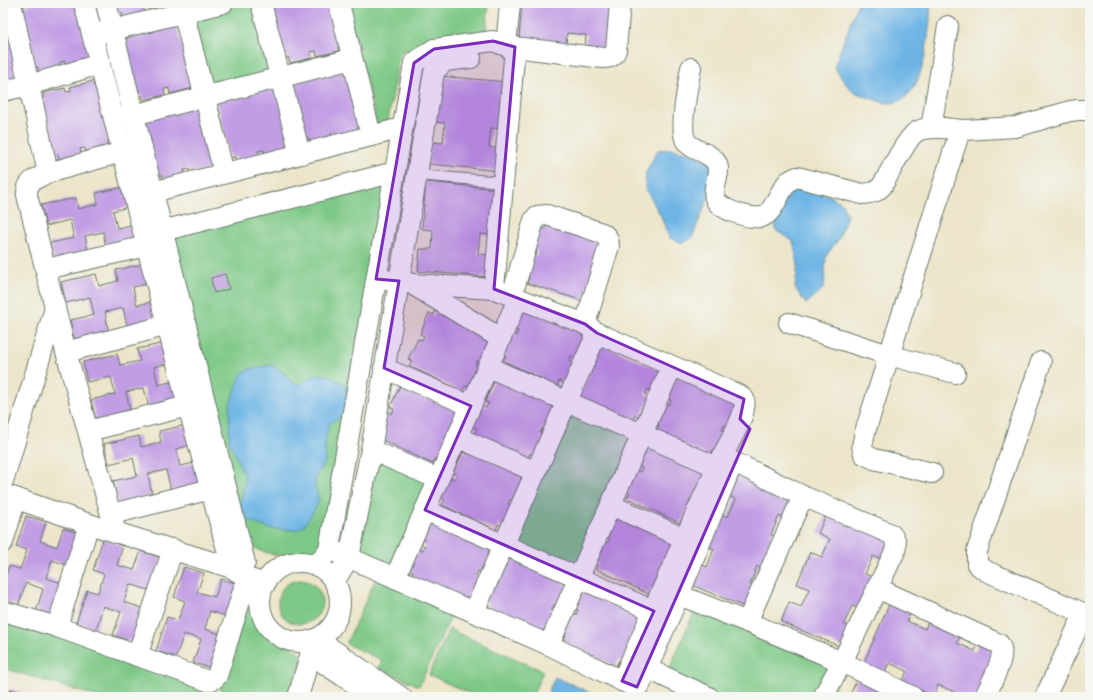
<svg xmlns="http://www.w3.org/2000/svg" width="1093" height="700" viewBox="0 0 1093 700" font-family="'Patrick Hand',sans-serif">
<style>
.green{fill:#7dc886;stroke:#4e825d}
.water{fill:#6eb5e5;stroke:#46798c}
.building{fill:#c19de4}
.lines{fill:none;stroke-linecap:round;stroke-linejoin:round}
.lane-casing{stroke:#677868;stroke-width:12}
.street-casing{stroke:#677868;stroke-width:22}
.lane{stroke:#fff;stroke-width:10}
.street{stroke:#fff;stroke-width:20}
.marked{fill:#7b2cbf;fill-opacity:0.2;stroke:#7b2cbf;stroke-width:3;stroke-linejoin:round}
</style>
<rect width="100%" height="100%" fill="#f6f6f2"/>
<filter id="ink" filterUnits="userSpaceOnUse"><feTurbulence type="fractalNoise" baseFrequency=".025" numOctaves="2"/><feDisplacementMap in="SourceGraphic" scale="8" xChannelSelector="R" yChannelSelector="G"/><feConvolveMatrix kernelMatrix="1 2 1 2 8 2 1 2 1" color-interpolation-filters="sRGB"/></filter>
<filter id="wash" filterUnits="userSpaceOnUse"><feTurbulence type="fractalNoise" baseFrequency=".012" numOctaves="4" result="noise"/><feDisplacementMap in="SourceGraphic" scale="16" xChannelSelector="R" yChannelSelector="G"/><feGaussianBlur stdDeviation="0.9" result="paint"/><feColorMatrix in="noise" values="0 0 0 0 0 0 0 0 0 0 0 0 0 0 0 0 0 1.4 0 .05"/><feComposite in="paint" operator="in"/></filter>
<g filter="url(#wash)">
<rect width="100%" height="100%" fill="#ece5c9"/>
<g class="green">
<path d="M241,3H257L275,75L208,91L189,16Z"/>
<path d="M347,3H489L486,31L400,52L388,121L377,124Z"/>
<path d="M388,182L326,531L316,550L299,555H274L253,548L245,538L171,236Z"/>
<path d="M568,406L638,437L578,572L508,542Z"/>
<path d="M373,457L433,483L394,573L356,557Z"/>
<path d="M376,578L453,612L419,686L379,668L382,660L346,644Z"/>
<circle cx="300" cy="602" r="22"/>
<path d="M698,603L844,667L830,697H720L667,674Z"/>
<path d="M246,608L258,611L265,627L276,638L292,646L303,657L291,697H240L220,691Z"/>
<path d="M3,616L212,680L206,697H98L3,668Z"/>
<path d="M449,629L543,671L532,697H478L429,675Z"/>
</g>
<g class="water">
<path d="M858,3H931C929,33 925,120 876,100C868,97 860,95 853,91C847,87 839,74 834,67Z"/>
<path d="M671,149L688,152L710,163L713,186L692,238L683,243L669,238L661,216L645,188L646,172L658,150Z"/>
<path d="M802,186L832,197L842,203L847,215L839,238L826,256L824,288L806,304L795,288L798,264L793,241L775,230C777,214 786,192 802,186Z"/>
<path d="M272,365L284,373L292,383L300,384L317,374L329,376L344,384L348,392L344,415L330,423L325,439V462L316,475L315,486L319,500L316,507L303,527L296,530L271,529L249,521L240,508L245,477L229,442L230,404L241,375L249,369Z"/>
<path d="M555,677L600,697H546Z"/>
</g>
<g id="blocks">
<g class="building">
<path d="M36,3H45L46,5L51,3H79L92,54L87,55L89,61L66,66L65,61L60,62L61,67L39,73L38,67L32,69L18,12L24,10L23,6Z"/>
<path d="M113,3H171L172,6L150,11L148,6L143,7L145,13L123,18L122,13L115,14Z"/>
<path d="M269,3H332L342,44L338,46L339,51L317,56L316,51L310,52L312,58L290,63L288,57L282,59Z"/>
<path d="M522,3H612L607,49L585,46L586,35L567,33L566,44L519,39Z"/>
<path d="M3,14H5L21,80L3,85Z"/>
<path d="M176,22L193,88L170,94L169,88L164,89L165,95L143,100L142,95L136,96L122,39L128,38L127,34L149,28L150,33L155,31L154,27Z"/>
<path d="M349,69L363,125L358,126L359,132L337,137L336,132L331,133L332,138L310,144L309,138L303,140L289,83Z"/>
<path d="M438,76L508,82L504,129L491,128L489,147L502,149L500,171L429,164L431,142L443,143L445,123L433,122Z"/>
<path d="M93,81L94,86L98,84L112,141L107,142L109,148L86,153L85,148L80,149L81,154L59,159L58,154L52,156L38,99L44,97L43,93L65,88L66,92L71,91L70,87Z"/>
<path d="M277,87L290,144L286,145L287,150L265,156L264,150L258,151L260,157L238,162L236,157L230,158L217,101Z"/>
<path d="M197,103L213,169L191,174L189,169L184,170L185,176L164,181L162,175L156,177L142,120Z"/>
<path d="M426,182L497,189L493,235L480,234L478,254L491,255L489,277L418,271L420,249H432L433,230L422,229Z"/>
<path d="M128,186L132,206L113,211L117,228L136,224L141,245L107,253L103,232L85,236L89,257L55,265L50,243L74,238L70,220L46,226L41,205L76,198L78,209L98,204L96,193Z"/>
<path d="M546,225L602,243L583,301L527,283L529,277L525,276L531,254L536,256L537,251L533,249L540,228L545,229Z"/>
<path d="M148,263L152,283L133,287L137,305L156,301L161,322L128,330L123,308L105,312L109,334L75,342L70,320L94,315L90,297L66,303L61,282L96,274L99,286L118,281L116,270Z"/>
<path d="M225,274L229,289L214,293L211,278Z"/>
<path d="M524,308L583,331L581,335L586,337L576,358L571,356L569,361L574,363L564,383L559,381L557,386L504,361L506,356L502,354L512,334L516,336L518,331L514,329Z"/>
<path d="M435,311L489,336L492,342L482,363L477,361L475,365L480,368L470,388L465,386L462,391L409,366L412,361L408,359L418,339L422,340L424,336L420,334L429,313L434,315Z"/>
<path d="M169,342L174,362L154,367L158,385L178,380L183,402L149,409L144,388L126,392L131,414L96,421L91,400L115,394L111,377L87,382L83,362L117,354L120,365L140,361L137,349Z"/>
<path d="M600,343L662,372L652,392L647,390L645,394L650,397L640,417L635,415L633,420L579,396L594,365L590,363Z"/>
<path d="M677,377L736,400L734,404L739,406L730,427L724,425L722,430L727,432L717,452L713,450L710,456L657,431L659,425L655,423L665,403L669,405L671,400L667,398Z"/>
<path d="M500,379L554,403L552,407L557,410L547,431L542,428L540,433L545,435L535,456L530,453L527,459L474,434L477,428L473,427L482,406L486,408L489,403L485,402L494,381L498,383Z"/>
<path d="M406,384L459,409L457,413L462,415L452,436L447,434L445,438L450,441L440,461L435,459L433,464L380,439L378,432L388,412L392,414L394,409L390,407L400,386L404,388Z"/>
<path d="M191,424L195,444L176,449L180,466L199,462L204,484L171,491L166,470L148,474L152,495L118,503L113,481L137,476L133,458L109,464L104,444L139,436L141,447L161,442L159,431Z"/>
<path d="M648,445L707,468L680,523L627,498L630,493L626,491L636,470L640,472L642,468L638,465Z"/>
<path d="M469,450L522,475L520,479L525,481L515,502L510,499L508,504L513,506L503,527L498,524L496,530L442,505L445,500L441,497L451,477L455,479L457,475L453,473L463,452L467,454Z"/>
<path d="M732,473L798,500L789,520L779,516L771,535L781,539L768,571L757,566L750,585L760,589L752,610L687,583L695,562L707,567L714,549L703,544L716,512L728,517L736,499L724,494Z"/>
<path d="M827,513L892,540L884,560L873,556L865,574L876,578L863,610L852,606L844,624L855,629L846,649L781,622L789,602L801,607L809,589L797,584L810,552L822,557L830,539L818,533Z"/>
<path d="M26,516L46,522L40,541L57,547L63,528L84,535L73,567L52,560L46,578L68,585L56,619L36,612L43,589L26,583L18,606L3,601V585L9,566L20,569L27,550L16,547Z"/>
<path d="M616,516L675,539L656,591L651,588L649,594L596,569L598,564L594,562L604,541L608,543L610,539L606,537Z"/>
<path d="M436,521L489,546L488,550L492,552L483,573L478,571L476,576L480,578L471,598L466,596L463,601L410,577L413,571L409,569L418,549L422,551L425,546L420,544L430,523L434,525Z"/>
<path d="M103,539L123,546L117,565L134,570L141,551L162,558L151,591L130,584L124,602L145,609L134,642L113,635L121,612L103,606L96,630L76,623L87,590L98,593L104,574L93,570Z"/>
<path d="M512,555L565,580L563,584L568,587L559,607L554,605L551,610L556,612L547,632L542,630L539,636L486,611L489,605L485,603L494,583L498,585L500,580L496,578L506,558L510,560Z"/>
<path d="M184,567L204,573L197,592L215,597L221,579L242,585L231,618L210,611L205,629L226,636L215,669L193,663L201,639L184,634L176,657L156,651L167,617L178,620L185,601L174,597Z"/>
<path d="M583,588L643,610L636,637L631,635L629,640L634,642L624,662L619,660L616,666L563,641L566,635L562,633L572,613L576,615L578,610L574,608Z"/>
<path d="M891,600L912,609L907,621L925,629L930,617L962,631L957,643L975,651L980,639L1001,647L979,697H955L957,693L938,685L934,696L902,682L907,671L889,663L884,674L863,665Z"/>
<path d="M858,677L878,686L874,697H849Z"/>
<path d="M11,689L35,697H8Z"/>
</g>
</g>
</g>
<g filter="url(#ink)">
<use href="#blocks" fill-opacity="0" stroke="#677868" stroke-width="1"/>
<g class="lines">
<defs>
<path id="lane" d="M416,175L503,182"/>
<g id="street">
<path d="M11,3L48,173L122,152"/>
<path d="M84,3L188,406L232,568L245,563L106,3"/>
<path d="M181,3L224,173"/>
<path d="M261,3L300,154"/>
<path d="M339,3L371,136"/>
<path d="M100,33L223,3"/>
<path d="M506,46L510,3"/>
<path d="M691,68C688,84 679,129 686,141C692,152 716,152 718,168C719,178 712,189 715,198C718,210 751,219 761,217C774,215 779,189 789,181C791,180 794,178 797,177L862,194C871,193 876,193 882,186C889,174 908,135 918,131C931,125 950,129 964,130"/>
<path d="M3,91L29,85L100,64"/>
<path d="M122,118L352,59"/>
<path d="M931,128L948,26"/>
<path d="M48,173C37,178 26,181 27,195L66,352L116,533"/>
<path d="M141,195L402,128"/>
<path d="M150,234L395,172"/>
<path d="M46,269L147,246"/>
<path d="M385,280L399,281L413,284L494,289L515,47"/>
<path d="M415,286L500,338"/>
<path d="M512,296L534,220L537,216L547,215L602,233C608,237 609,240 609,246L585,324"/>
<path d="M789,323L889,355L955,373"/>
<path d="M66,352L168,325"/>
<path d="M1041,362L977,551V564L986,571L1090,616"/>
<path d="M488,367L717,467"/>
<path d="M384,368L471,406"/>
<path d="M88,431L188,406"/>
<path d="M457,437L536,472"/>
<path d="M371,450L438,479"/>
<path d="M734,462L803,496L891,534C896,540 897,544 895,551L842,662L823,697"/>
<path d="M932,473L874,459L864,454L862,446L865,432L958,137L964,130L1016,127L1070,111L1078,110H1090"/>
<path d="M3,481L55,308"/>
<path d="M3,494L89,524L232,568L247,578L265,584"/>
<path d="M611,505L685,539"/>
<path d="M425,510L654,611"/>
<path d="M112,514L211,489"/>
<path d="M3,542L16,498"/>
<path d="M329,549L549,645L622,681C656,606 687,529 723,455C729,442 748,413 744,399L741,396L597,333L585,324L494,289"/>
<circle cx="300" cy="602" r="40"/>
<path d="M317,566L329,549L414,63L434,49L493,41L506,46L603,58C610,58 613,57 616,50L620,3"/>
<path d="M395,578L518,299"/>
<path d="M335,581L349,557L371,450L434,72L445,61L471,58"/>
<path d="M877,588L999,644C1008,655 990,684 985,697"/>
<path d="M679,595L747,622L842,662L913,697"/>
<path d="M3,611L57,627L208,681L214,679L217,676L247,578"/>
<path d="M474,612L597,333"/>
<path d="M747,622L803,496"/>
<path d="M57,627L89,524"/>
<path d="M322,636L329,647L401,697"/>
<path d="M305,642L316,658L374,697"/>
<path d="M549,645L672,366"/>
<path d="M137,656L173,549"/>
<path d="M648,669L709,697"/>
<path d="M622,681L635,687L640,685L679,595L731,467"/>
<path d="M298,697L311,652"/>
<path d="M1045,697L1084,614"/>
</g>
</defs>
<use href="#lane" class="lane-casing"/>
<use href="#street" class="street-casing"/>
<use href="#lane" class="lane"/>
<use href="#street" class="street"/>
</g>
</g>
<path class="marked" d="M493,41L515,47L494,289L585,324L597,333L744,399L740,419L750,429L637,687L622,681L654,611L425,510L471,406L384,368L399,281L376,279L414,63L434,49Z"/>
<rect width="1093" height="700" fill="none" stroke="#f6f6f2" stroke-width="16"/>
</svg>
